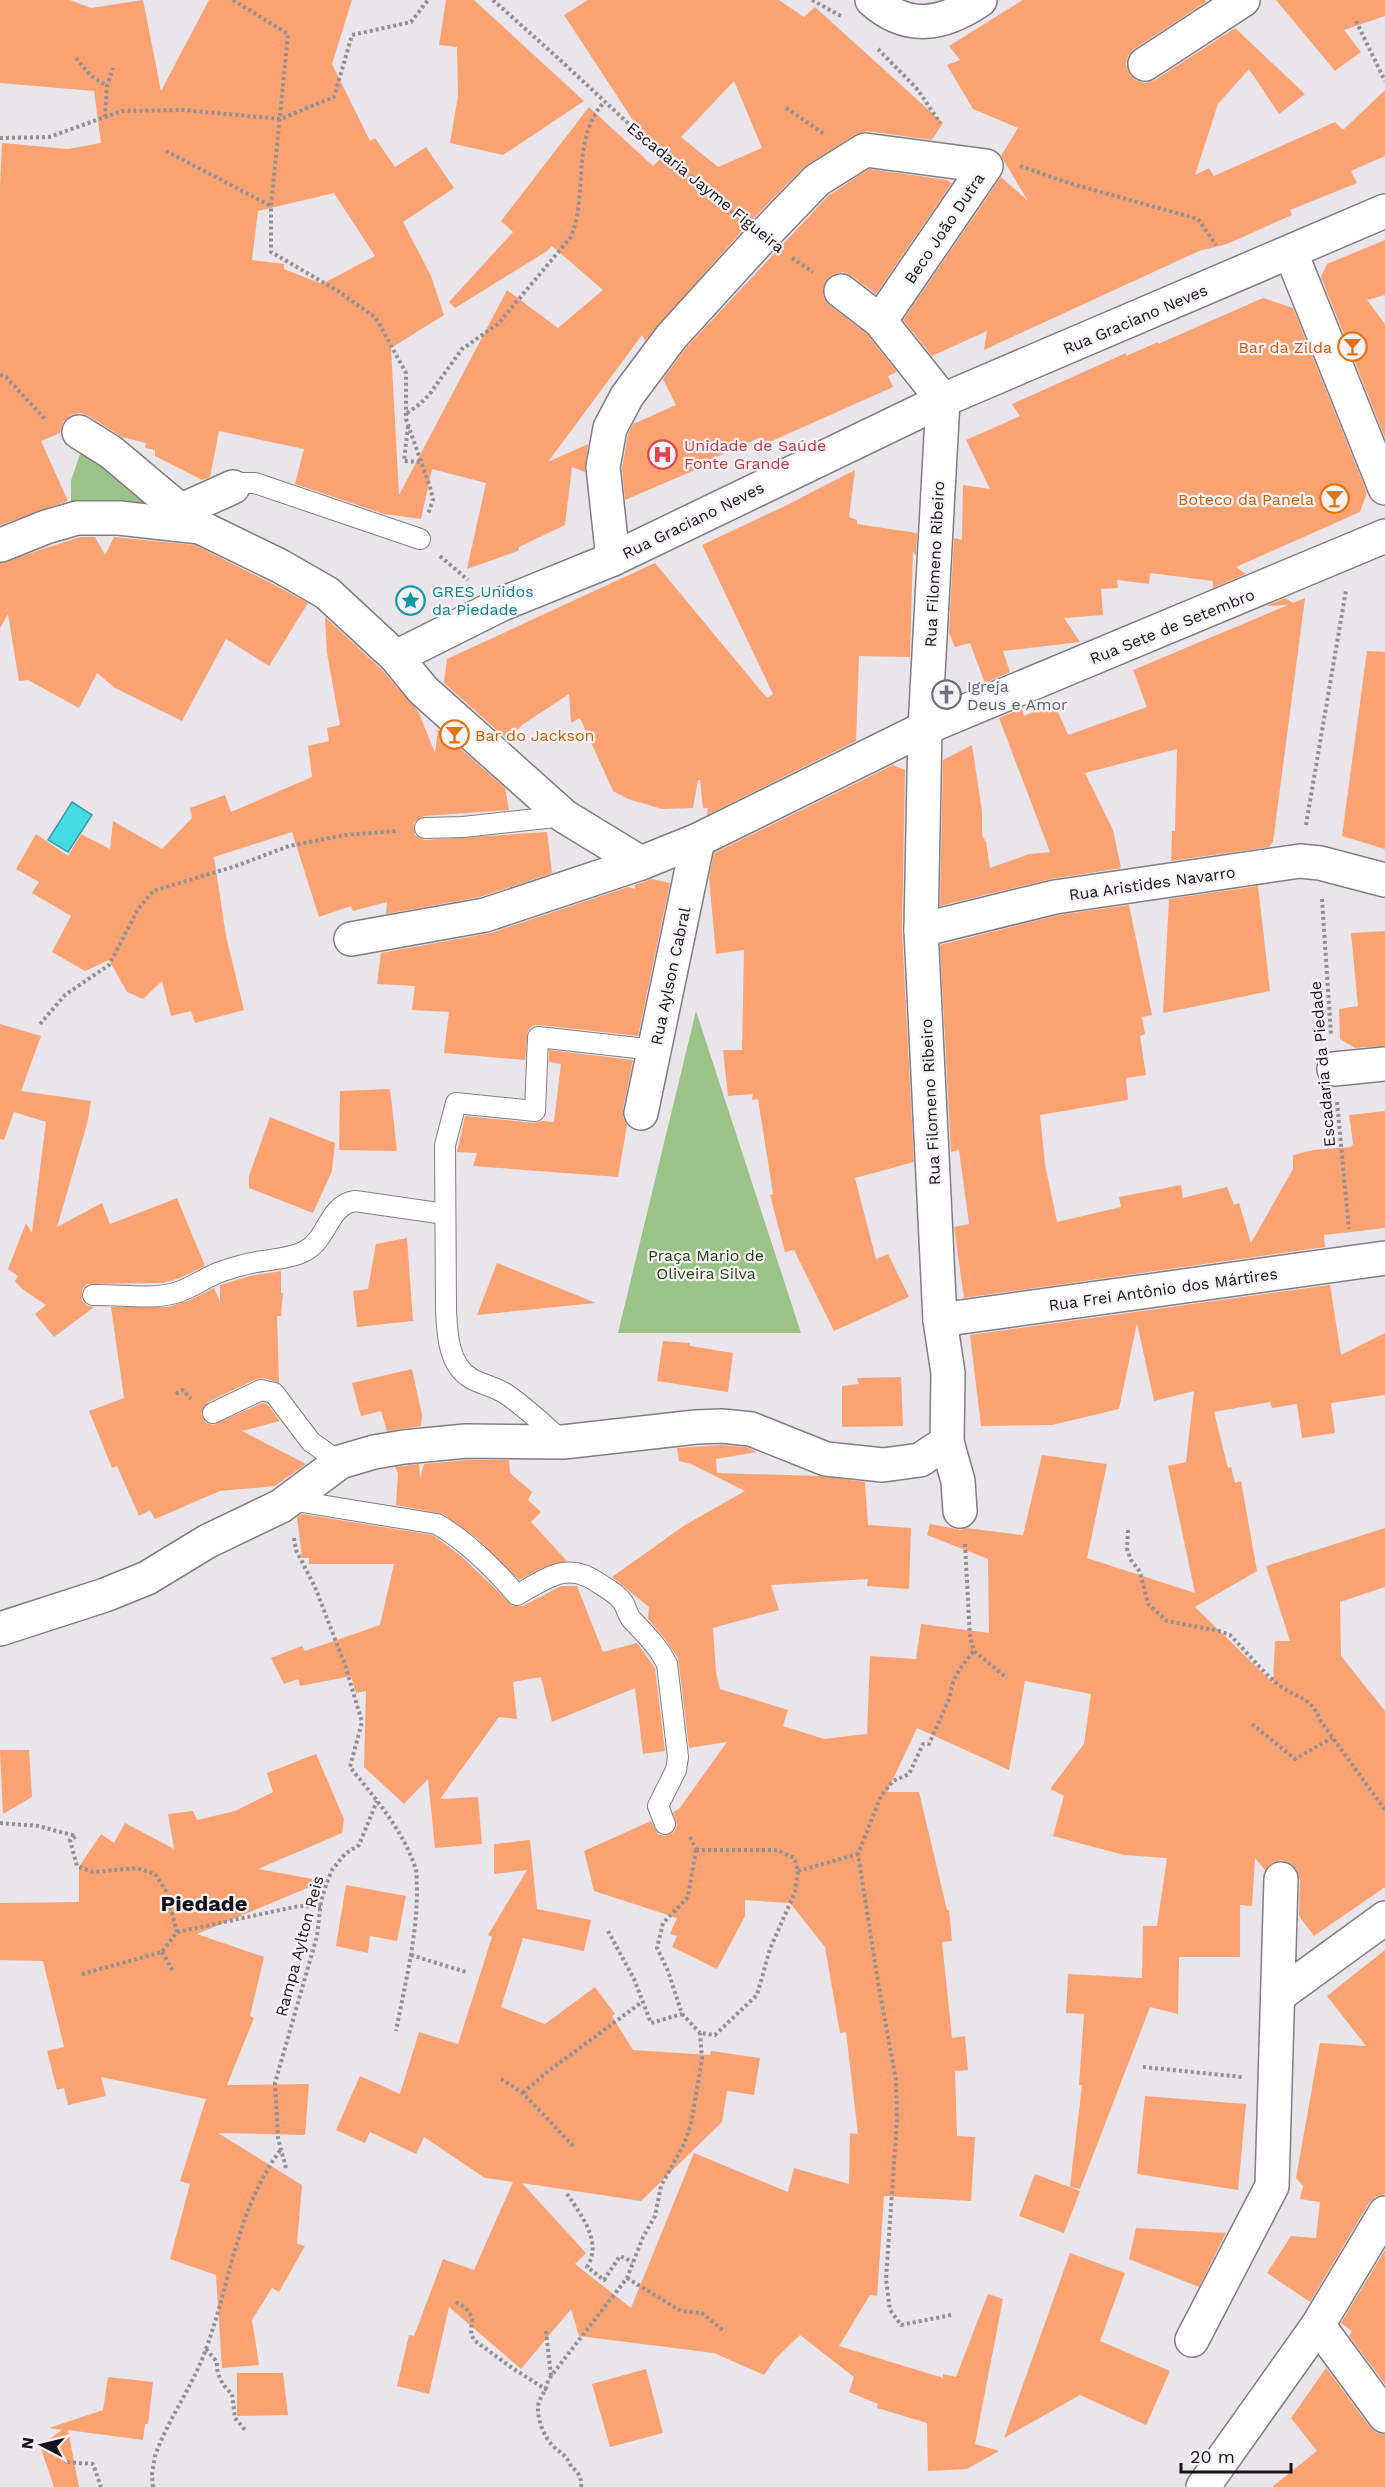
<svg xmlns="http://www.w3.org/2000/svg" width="1385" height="2487" viewBox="0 0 1385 2487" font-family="'Work Sans',sans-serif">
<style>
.green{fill:#9bc287}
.water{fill:#45dbe5;stroke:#379fa7;stroke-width:1.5}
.building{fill:#fba272;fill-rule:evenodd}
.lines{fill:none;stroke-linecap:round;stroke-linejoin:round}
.lane-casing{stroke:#817d83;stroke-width:22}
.street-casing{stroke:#817d83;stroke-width:36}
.path{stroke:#939094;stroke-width:4;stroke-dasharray:3 3;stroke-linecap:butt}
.lane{stroke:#fff;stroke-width:20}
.street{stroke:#fff;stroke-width:33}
.labels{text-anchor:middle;stroke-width:4.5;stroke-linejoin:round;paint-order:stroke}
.street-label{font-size:16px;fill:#161416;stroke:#f6f2f8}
.food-label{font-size:16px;fill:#c56008;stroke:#f6f2f8;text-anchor:end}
.health-label{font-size:16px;fill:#be3a42;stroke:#f6f2f8;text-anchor:start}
.culture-label{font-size:16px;fill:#0d838f;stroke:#f6f2f8;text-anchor:start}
.worship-label{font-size:16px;fill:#5b616d;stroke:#f6f2f8;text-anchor:start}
.park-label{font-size:16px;fill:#1e3f04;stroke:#f6f2f8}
.district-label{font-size:22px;font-weight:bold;fill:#161416;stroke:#f6f2f8}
</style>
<rect width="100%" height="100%" fill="#e9e5eb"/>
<g class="green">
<path d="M83,445L165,518L71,507V481Z"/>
<path d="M696,1011L801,1333H618Z"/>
</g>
<path class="water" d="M72,802L92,815L68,852L48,840Z"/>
<g class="building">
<path d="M0,0H70L91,8L143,0L161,91L209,0H352L332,64L370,141L375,138L395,167L426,147L454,188L403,222L431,276L444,315L391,348L399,495L507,290L558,328L603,290L552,246L547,251L455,308L449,302L513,232L501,221L589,107L653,166L659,160L564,15L588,0H779L804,17L815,7L943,123L932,140L867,131L856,134L804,167L748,224L645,341L642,335L548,462L588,444L585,472L572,467L565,525L519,547L518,551L467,569L486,483L432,469L421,519L384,514L295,484L304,449L219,431L210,477L202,480L155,456V450L145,448L146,443L122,437L89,416L80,413L71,415L63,422L60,433L41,441L68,501L0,525V188L2,143L68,149L101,143L94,91L0,83ZM734,81L762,148L718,167L681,137ZM334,193L375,256L322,284L284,269V264L252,260L258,211Z"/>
<path d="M446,0H474L584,101L503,155L450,143L458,96L457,47L439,45Z"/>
<path d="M1023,0H1205L1206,2L1134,49L1128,56L1126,64L1130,75L1136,80L1145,83L1155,80L1235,28L1305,94L1279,114L1249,69L1218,104L1195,175L1209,168L1214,176L1335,122L1343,130L1385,90V156L1351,171L1357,183L1290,210L1292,215L1227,244L1199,251L984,350L987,331L932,356L903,320L1001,177L1028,201L1001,156L1018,128L973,109L947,65L960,60L949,46Z"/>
<path d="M1276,0H1385V16L1344,30L1361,52L1335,71Z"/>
<path d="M869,169L947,180L952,183L876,294L852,276L843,272L834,274L827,279L823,288L824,298L829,305L867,334L897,372L888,376L893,387L763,445L759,438L700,464L702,467L625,500L622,468L628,434L633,424L676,405L663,379L685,349L829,195Z"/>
<path d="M1385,240V295L1367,300L1385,324V438L1321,277L1327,264Z"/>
<path d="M1263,298L1293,308L1367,493L1360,512L1236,567L1246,574L1213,588V581L1150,573L1149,584L1117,580L1118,588L1101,589L1103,615L1064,618L1080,642L1003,651L1010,672L985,683L970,643L955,647L949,633L954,538L962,540L963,485L990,489L966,440L1020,416L1012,404L1126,353V356L1158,342V344Z"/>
<path d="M855,470L849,517L857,520V524L917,533L916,556L913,551L910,657L859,656L856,741L707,815L708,808H703L700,780H698L693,808L662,809L628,799L613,791L580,718L571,723L569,694L522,725L508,740L444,683L447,659L655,563L767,698L773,694L702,545L785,506Z"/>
<path d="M80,537H95L105,555L114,537L195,545L271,583L308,603L269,666L226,639L182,721L115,688L97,673L79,708L28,680L19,681L8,614L0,628V563Z"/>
<path d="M1285,598L1293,603L1305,598L1273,842L1269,847L1171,861L1172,831H1175L1177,749L1085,773L1113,830L1121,868L1051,879L940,906L943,760L972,745L982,811V835L986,842L990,868L1029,854L1050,852L999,718L1022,708L1024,716L1054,703L1068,735L1147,707L1133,670L1288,605L1266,606Z"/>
<path d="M325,617L382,670L418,711L435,753L438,729L505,788L509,810L424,816L414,823L415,835L425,840L547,832L552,873L480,897L386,914L387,902L353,911L351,906L319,917L292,832L214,857L226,936L244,1010L195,1023L191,1011L171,1016L162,981L143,999L127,992L109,960L85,971L52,952L71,916L32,893L39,882L16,869L36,834L68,856L81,834L110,849L113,821L162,849L192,818L190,808L225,795L231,812L312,777L308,746L329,741L327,728L340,725L327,653Z"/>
<path d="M1367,651L1385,652V849L1342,836Z"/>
<path d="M893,765L905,770L902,931L914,1162L855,1178L876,1259L888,1254L909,1297L834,1331L794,1250L785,1252L770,1195L773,1194L758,1099L752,1100L753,1094L728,1096L723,1050H742L744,950L716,954L709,878L714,853Z"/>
<path d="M651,879L670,883L638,1036L539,1025L532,1026L528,1031L525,1060L444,1053L449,1012L412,1010L415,986L377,984L381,953L491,933L628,887L635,889V885Z"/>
<path d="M1258,886L1270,991L1163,1013L1169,899Z"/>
<path d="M1129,905L1152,1015L1142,1017L1145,1034L1140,1036L1146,1075L1126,1078L1128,1100L1040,1115L1045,1164L1057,1222L1121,1207L1119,1197L1181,1185L1183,1198L1227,1187L1234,1205L1239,1203L1251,1243L1293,1169V1155L1313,1150L1351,1147L1353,1144L1349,1115L1385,1111V1228L1324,1235L1325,1247L964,1298L954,1227L969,1224L959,1150L951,1152L940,945L1059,915Z"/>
<path d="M1385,931V1046L1355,1048L1340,1039L1339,1009L1358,1006L1351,933Z"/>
<path d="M0,1024L41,1036L21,1091L91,1101L87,1124L57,1227L102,1203L110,1224L177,1198L205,1266L180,1278L163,1283L87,1284L82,1290V1301L88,1306L94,1307L54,1337L35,1314L46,1305L22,1289L15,1281L18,1276L8,1269L26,1223L32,1233L46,1122L14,1112L4,1140L0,1139Z"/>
<path d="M549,1050L633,1060L623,1109V1118L627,1125L618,1177L473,1166L477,1153L457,1152L465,1116L534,1123L542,1121L554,1122L561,1064L549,1062Z"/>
<path d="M390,1089L397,1151L339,1150L340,1091Z"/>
<path d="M270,1117L335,1143L332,1171L313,1213L249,1188V1176Z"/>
<path d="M407,1238L413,1321L357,1327L353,1291L368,1289L376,1244Z"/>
<path d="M497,1263L596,1303L477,1315Z"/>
<path d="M281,1271V1293H283L281,1316H277L279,1383L264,1378L256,1379L208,1402L201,1413L206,1423L213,1425L262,1403L267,1404L280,1421L242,1431L306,1464L275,1486L220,1491L155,1519L150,1510L139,1516L117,1466L112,1468L89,1411L124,1398L111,1307H168L190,1300L214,1288L220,1302V1285L250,1276Z"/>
<path d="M1330,1285L1341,1355L1385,1333V1395L1331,1403L1335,1433L1302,1438L1297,1404L1272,1408L1270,1402L1214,1412L1228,1468L1231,1467L1235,1483L1241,1481L1257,1571L1195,1607L1273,1683L1275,1641H1290L1266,1566L1385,1528V1587L1340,1602L1341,1656L1385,1711V1887L1314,1936L1299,1916L1300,1880L1297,1870L1290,1863L1281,1860L1272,1863L1265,1870L1255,1858L1252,1906L1240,1905V1957H1179L1178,2014L1150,2007L1080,2189L1070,2187L1082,2085H1079L1084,2014L1066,2013L1068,1974L1142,1978L1143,1926H1157L1167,1858L1124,1855L1053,1836L1064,1796L1050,1789L1084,1744L1091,1694L1025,1681L1009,1770L917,1728L887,1792H919L947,1910H949L952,1941L942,1942L952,2038L965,2036L968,2070L955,2071L957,2136L975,2137L971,2201L884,2196L877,2296L870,2295L839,2346L943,2378V2374L956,2377L988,2294L1003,2299L975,2444L999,2451L967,2469L928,2471L927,2423L877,2408L878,2404L849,2392L854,2377L800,2335L776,2358L764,2375L714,2353L579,2336L571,2309L521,2369L449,2307L429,2394L397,2386L409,2335L414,2336L443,2259L474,2270L513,2182L485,2178L424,2137L416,2154L370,2132L365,2143L336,2130L360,2076L400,2094L419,2032L458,2044L492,1937L488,1935L527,1870L494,1874V1844L530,1840L537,1909L591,1920L584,1951L523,1938L501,2007L545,2024L595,1987L615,2014L612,2016L633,2050L710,2055L711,2051L760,2058L754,2095L727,2091L722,2122L641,2201L522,2183L586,2253L575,2264L631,2308L694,2153L788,2192L794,2168L849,2184L850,2133L858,2134L846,2032L840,2033L825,1947L790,1903L745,1900V1916L717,1969L672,1947L677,1936L670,1934L677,1918L594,1891L584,1851L651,1821L658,1834L664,1836L674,1832L677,1825L673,1812L679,1809L727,1742L689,1748L678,1658L665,1639L648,1619L649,1607L612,1577L685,1525L745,1491L691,1464L679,1461L677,1448L721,1445L746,1447L757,1452L716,1459L717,1473L819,1476L865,1482L868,1525L911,1528L909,1589L867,1586L868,1579L771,1585L779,1610L713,1628L716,1672L720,1689L788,1710L783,1726L824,1739L867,1734L870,1656L916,1659L921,1624L989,1633L988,1559L927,1535L930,1524L961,1530L966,1528L1023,1535L1042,1455L1107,1464L1087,1558L1195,1593L1168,1466L1186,1462L1194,1391L1154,1401L1137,1323L1119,1409L1052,1425L981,1426L970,1335Z"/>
<path d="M663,1341L690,1343V1346L733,1353L728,1392L657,1381Z"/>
<path d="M412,1369L422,1415L421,1426L387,1431L381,1411L361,1416L352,1383Z"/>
<path d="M901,1377L903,1426L842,1427V1386L859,1384L857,1378Z"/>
<path d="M467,1460H509L510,1473L532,1492L528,1500L541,1512L531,1522L567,1561L544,1567L519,1580L477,1538L443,1514L396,1505L398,1473L395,1467L419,1464L420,1478L424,1464Z"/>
<path d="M302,1514L433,1535L462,1557L513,1606H523L561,1586H577L603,1652L637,1643L655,1668L665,1751L643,1754L635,1688L552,1722L541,1677L513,1682L517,1719L499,1717L440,1799L478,1797L482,1844L435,1848L428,1779L404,1804L364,1767L366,1691L356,1693L351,1676L300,1686L298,1679L284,1684L271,1658L302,1646L305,1651L380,1625L394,1564H309V1558H302L297,1517Z"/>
<path d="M0,1750H29L32,1797L3,1814Z"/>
<path d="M316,1754L344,1819L342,1833L258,1869L324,1881L197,1934L264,1957L250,2016L254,2018L227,2085L309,2084L305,2135L218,2133L302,2185L297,2244L305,2246L279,2292L272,2288L252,2320L259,2365L222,2368L216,2275L170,2259L190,2184L180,2181L206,2099L101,2077L106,2096L68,2105L64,2088L57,2090L47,2051L64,2047L43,1961L0,1960V1903L79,1902V1867L101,1834L114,1843L125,1823L174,1849L168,1814L193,1811L197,1820L235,1811L273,1792L267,1773Z"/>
<path d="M346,1885L406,1896L397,1941L370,1936L368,1953L336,1946Z"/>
<path d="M1385,1950V2194L1375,2197L1369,2203L1310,2302L1267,2273L1291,2236L1316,2238L1320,2202L1300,2199L1303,2186L1296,2178L1320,2043L1366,2046L1327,1996Z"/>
<path d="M1145,2096L1246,2104L1238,2190L1137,2174Z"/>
<path d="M1035,2174L1080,2191L1064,2233L1019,2216Z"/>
<path d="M1136,2228L1226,2233L1199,2287L1129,2259Z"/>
<path d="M1385,2250V2384L1349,2336L1352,2331L1341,2323Z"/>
<path d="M1070,2253L1125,2273L1100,2341L1170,2371L1146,2425L1080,2395L1004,2438Z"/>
<path d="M1326,2368L1370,2427L1377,2433L1385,2434V2487H1272L1317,2451L1291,2418Z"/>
<path d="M646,2369L663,2433L610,2447L592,2384Z"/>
<path d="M237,2373H283L288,2415L237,2416Z"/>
<path d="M108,2377L153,2382L148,2424H145L143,2440L68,2430L79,2487H54L40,2446L62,2430L49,2428L103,2410Z"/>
</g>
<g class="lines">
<defs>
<g id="lane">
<path d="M233,487L242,483H255L420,539"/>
<path d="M425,828L463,827L564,816"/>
<path d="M93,1295C119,1294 150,1300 175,1293C189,1289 200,1281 213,1275C223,1270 236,1267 247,1264C266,1259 288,1260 305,1251C328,1239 328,1205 355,1201L445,1214"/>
<path d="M213,1413L261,1390L274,1393L311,1442L340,1462"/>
<path d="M563,1442C544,1425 527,1408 506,1394C496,1387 483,1385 472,1379C448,1366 447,1333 446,1309L445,1145L456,1103L535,1111L538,1037L655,1050"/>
<path d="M290,1500L437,1524C468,1542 494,1569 517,1595C547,1578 568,1560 600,1584C608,1589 617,1594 622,1601C627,1607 627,1616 633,1621C646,1635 658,1646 667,1664L678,1757L676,1770L658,1806L665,1824"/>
</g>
<g id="street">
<path d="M872,0C908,32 943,25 980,0"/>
<path d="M1145,64L1243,0"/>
<path d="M1291,253L1385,488"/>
<path d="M841,291L880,321L943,400"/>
<path d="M79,432L111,452L200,527"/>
<path d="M182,510L233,487"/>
<path d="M1,545L46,527L77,518H119L200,527L280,566L327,593L396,657L423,690L564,816L641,863"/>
<path d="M613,559L603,467L610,428L627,396L671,337L762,237L817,180L865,150L986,166L880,321"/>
<path d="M396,657L502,604L613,559L943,400L1385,211"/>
<path d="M921,930L1055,897L1300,861L1320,863L1385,880"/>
<path d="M351,939L485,915L641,863L698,840L925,728L1385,536"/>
<path d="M1334,1069L1385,1064"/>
<path d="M641,1113L698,840"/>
<path d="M940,1320L1385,1258"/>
<path d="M947,1442L958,1481L960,1511"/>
<path d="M0,1629L105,1595L147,1578L208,1541L281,1506L340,1462L374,1452L404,1447L466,1441L563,1442L696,1427L722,1426L751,1429L826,1459L883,1465L920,1460L947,1442L948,1373L940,1320L921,930L925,728L943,400"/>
<path d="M1278,1996L1385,1918"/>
<path d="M1318,2325L1385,2416"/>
<path d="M1192,2340L1272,2186L1281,1879"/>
<path d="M1203,2487L1318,2325L1385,2213"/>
</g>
</defs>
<use href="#lane" class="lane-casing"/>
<use href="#street" class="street-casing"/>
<g class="path">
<path d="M233,0L288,34L271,206V252L338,291L376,318L406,373V419L431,490L433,500L428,514"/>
<path d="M493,0L558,58L631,126L736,215"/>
<path d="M812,0L841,16"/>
<path d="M1356,21L1385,81"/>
<path d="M878,49L918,90L940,123"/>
<path d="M76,58L91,76L107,86"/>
<path d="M786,108L824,134"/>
<path d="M105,117L107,86L113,68"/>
<path d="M0,138L49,137L122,111L184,110L280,119L334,97L352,35L411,22L428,0"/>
<path d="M166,151L271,206"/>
<path d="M1020,166L1069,183L1198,219L1216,245"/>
<path d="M792,258L813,272"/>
<path d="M0,375L6,377L46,420"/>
<path d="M407,413L420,404L429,395L462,349L498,324L571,237C589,193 570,141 604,102"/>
<path d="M408,426L404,461L421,462"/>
<path d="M440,556L468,580"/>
<path d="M1306,825L1346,590"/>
<path d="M1322,899L1331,1035"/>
<path d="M40,1024L65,995L109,965L138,909L153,891L236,866L289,846L345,835L397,831"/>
<path d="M1337,1102L1349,1229"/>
<path d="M176,1394L183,1390L191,1399"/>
<path d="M1128,1530L1127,1549L1131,1560L1140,1572L1148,1604L1167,1621L1219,1631L1230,1635C1246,1651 1261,1671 1279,1685C1297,1699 1311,1696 1320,1720L1385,1810"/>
<path d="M294,1538L296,1550L315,1587L345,1665L362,1722L350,1767C374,1797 403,1830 415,1867C418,1873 416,1882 417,1890C417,1937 405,1984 396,2031"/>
<path d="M965,1544L970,1637L974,1651L1007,1678"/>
<path d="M1252,1724L1295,1759L1332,1738"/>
<path d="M0,1823L38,1826L76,1836L70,1840L77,1866L93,1872L137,1868L155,1874L166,1891L177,1932"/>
<path d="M690,1837L696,1850"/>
<path d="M696,1850H777L794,1858L798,1871L795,1892L770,1949L757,1995L715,2035L700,2033"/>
<path d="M696,1850L688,1897L663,1923L657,1948L668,1971L682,2014L700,2033"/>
<path d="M798,1871L858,1854"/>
<path d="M608,1931L634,1979L651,2023L682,2014"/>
<path d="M162,1952L173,1971"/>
<path d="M411,1955L466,1972"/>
<path d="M82,1974L162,1952L177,1932L299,1906L321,1907"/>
<path d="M1143,2067L1242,2077"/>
<path d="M501,2079L523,2093L574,2147"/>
<path d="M523,2093L546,2073L642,2002"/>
<path d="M286,2168L278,2138L275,2083L317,1936L321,1901L326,1885L332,1870L345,1854L359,1845L377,1801"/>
<path d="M567,2194C581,2215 603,2242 587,2267L604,2280L620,2256L633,2262"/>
<path d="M627,2278L681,2311L702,2313L725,2332"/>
<path d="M456,2302L466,2308L472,2317L471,2334L474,2340L512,2368L547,2390"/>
<path d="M951,2315L901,2325L890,2310L886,2279L897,2120L896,2080L879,1988L858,1854L881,1796L893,1781L909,1774L923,1744H929L950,1697C951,1679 962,1665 974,1651"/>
<path d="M546,2331L551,2376"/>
<path d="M206,2349L217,2362C216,2375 223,2386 232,2394L235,2418L246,2431"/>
<path d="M67,2462L93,2464L101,2487"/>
<path d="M153,2487L152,2474L155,2456C168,2419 193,2386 206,2349C232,2278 235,2213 281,2149"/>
<path d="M581,2487C582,2478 578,2471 571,2467C568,2456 560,2453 553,2446C544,2437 537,2419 538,2406C539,2398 547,2390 548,2380L627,2278L643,2237L655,2216L661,2186L684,2144L691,2124L702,2059L700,2033"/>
</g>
<use href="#lane" class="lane"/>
<use href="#street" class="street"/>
</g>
<defs>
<symbol id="bar-ring" viewBox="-11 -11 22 22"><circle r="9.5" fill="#f6f2f8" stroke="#e8710a" stroke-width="1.5"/><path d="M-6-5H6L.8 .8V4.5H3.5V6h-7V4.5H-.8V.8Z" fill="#e8710a"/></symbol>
<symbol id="hospital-ring" viewBox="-11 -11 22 22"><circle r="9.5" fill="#f6f2f8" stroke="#e0444e" stroke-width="1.5"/><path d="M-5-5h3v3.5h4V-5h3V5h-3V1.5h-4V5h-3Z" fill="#e0444e"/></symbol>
<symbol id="sight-ring" viewBox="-11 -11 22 22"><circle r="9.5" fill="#f6f2f8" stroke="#0f9aa8" stroke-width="1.5"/><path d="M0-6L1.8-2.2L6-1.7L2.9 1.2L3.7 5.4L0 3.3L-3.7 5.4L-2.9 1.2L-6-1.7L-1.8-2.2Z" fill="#0f9aa8"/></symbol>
<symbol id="church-ring" viewBox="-11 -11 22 22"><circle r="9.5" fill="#f6f2f8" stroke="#6b7280" stroke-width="1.5"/><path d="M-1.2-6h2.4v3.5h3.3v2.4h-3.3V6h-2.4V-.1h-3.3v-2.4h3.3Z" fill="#6b7280"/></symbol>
</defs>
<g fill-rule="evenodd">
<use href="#bar-ring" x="1336" y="330" width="33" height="33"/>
<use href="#hospital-ring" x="646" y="438" width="33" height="33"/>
<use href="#bar-ring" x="1318" y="482" width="33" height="33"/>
<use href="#sight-ring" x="394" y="584" width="33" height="33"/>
<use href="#church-ring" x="930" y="678" width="33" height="33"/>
<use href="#bar-ring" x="438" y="718" width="33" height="33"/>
</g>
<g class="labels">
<g class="street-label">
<text transform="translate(706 187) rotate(39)" y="6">Escadaria Jayme Figueira</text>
<text transform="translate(944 228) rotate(-56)" y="6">Beco João Dutra</text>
<text transform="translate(1135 319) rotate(-23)" y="6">Rua Graciano Neves</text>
<text transform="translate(693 520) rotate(-26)" y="6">Rua Graciano Neves</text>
<text transform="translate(934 564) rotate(-87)" y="6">Rua Filomeno Ribeiro</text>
<text transform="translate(1172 626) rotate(-22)" y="6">Rua Sete de Setembro</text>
<text transform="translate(1152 883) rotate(-8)" y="6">Rua Aristides Navarro</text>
<text transform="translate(670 976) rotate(-78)" y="6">Rua Aylson Cabral</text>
<text transform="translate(1322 1064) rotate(-95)" y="6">Escadaria da Piedade</text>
<text transform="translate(930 1102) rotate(-93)" y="6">Rua Filomeno Ribeiro</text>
<text transform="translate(1163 1289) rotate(-8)" y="6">Rua Frei Antônio dos Mártires</text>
<text transform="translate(299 1946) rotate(-75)" y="6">Rampa Aylton Reis</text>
</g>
<g class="food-label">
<text x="1332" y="353">Bar da Zilda</text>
<text x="1314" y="505">Boteco da Panela</text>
<text x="475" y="741" text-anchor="start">Bar do Jackson</text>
</g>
<g class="health-label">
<text x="684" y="451">Unidade de Saúde<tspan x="684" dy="18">Fonte Grande</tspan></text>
</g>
<g class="culture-label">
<text x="432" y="597">GRES Unidos<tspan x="432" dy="18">da Piedade</tspan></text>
</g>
<g class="worship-label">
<text x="967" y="692">Igreja<tspan x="967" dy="18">Deus e Amor</tspan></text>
</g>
<g class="park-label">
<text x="706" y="1261">Praça Mario de<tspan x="706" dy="18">Oliveira Silva</tspan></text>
</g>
<g class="district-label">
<text x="204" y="1911">Piedade</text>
</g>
</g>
<g transform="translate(42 2445) rotate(277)" stroke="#f6f2f8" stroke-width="4.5" paint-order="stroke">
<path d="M0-4.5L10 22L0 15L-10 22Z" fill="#161416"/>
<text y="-9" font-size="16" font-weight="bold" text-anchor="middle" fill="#161416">N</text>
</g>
<path d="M1181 2463v9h110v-9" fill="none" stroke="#161416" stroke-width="3"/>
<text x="1190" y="2463" font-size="18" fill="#161416" stroke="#f6f2f8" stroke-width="4.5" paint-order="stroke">20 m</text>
</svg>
